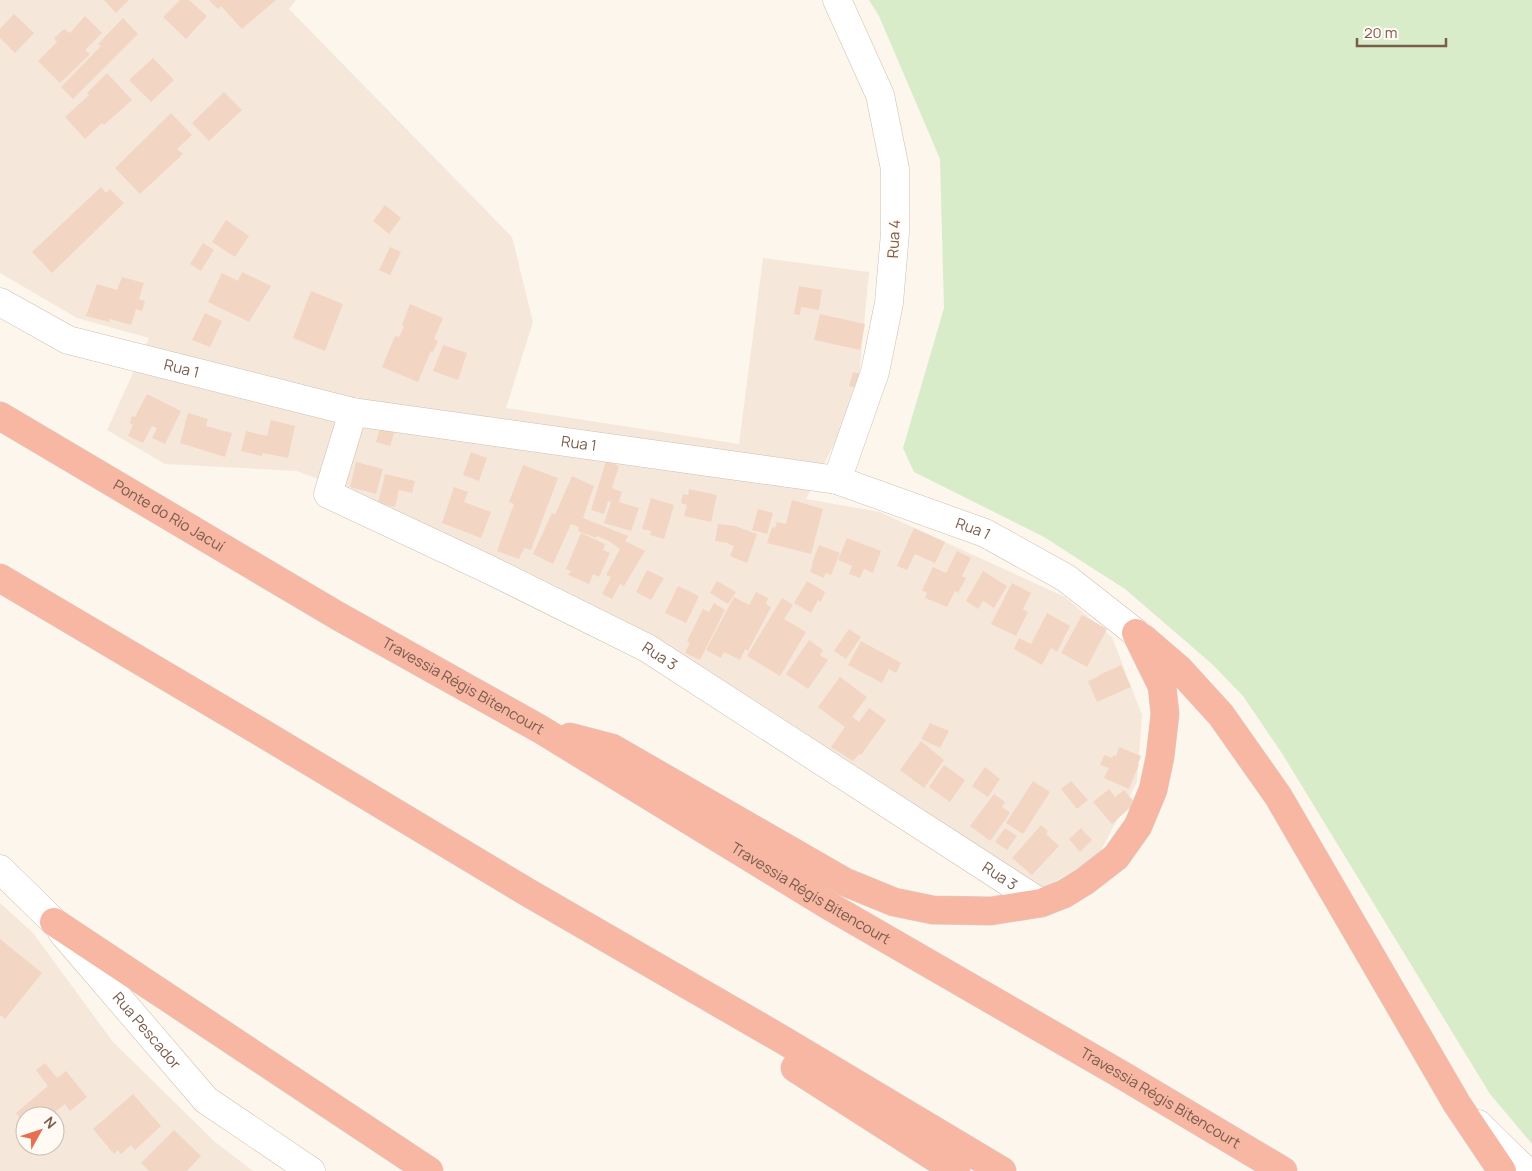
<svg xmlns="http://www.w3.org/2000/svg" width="1532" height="1171" viewBox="0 0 1532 1171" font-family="Manrope,sans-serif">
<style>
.residential{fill:#f5e8da;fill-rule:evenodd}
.green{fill:#d8ecc9}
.building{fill:#f3d5c3}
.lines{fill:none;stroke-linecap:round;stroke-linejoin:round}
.minor-casing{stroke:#d1beb0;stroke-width:29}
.tertiary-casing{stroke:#d1beb0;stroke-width:29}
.motorway-casing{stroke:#dad1cd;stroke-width:29}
.minor{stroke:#fff;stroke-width:28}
.tertiary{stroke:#fff;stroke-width:28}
.motorway{stroke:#f7b7a3;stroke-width:28}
.labels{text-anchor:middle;stroke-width:4;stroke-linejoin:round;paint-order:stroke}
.street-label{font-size:15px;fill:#7a5c4d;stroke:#fffaf3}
</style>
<rect width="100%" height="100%" fill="#fdf6ec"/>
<g class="residential">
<path d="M0,0H296L289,9L512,237L533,322L506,408L739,444L763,258L869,272L857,399L806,499L880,512L1065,597L1112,637L1142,715L1137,782L1098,856L1039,891L704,668L347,490L297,471L165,464L107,430L149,338L77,318L0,273Z"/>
<path d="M0,903L33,933L113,1042L215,1142L253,1171H0ZM25,1116H55V1146H25Z"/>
</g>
<path class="green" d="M869,0H1532V1144L1490,1094L1283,755L1243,696L1212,664L1125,589L1044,537L914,472L903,448L944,308L940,159L879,16Z"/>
<g class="building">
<path d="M104,0H129L116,13Z"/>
<path d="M180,0H189L207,16L186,39L163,17Z"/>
<path d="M209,0H276L242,29L221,6L218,9Z"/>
<path d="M14,14L34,33L15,53L0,38V29Z"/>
<path d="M85,16L102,33L85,50L90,54L60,83L38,61L57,42L54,38L64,29L70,33Z"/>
<path d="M123,18L138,34L73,99L61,87L101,46L98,44Z"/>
<path d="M153,58L174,80L151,102L129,80Z"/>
<path d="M107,73L132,100L104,125L102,123L85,139L65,117L89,95L87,93Z"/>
<path d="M224,92L242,110L209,141L192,123Z"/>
<path d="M171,113L192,135L177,149L183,154L140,194L115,168Z"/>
<path d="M101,187L106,193L110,189L124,203L52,273L32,252Z"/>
<path d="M385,205L401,218L389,234L373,221Z"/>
<path d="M226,220L249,236L235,257L212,242Z"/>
<path d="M203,243L214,250L201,271L190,264Z"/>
<path d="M390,247L401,252L390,275L379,270Z"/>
<path d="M242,272L271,286L249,322L208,302L222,273L238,281Z"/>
<path d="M122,277L144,283L139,299L145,301L142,311L136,309L131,325L110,319L109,322L86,316L97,284L117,290Z"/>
<path d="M799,286L822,290L819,310L801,307L800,315L794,314Z"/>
<path d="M311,291L343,304L325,351L293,338Z"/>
<path d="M410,304L443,318L434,339L438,341L433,352L431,351L418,382L382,367L395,336L399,337L404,326L402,325Z"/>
<path d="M205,313L222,321L210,347L192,340Z"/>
<path d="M820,314L865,324L860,350L814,340Z"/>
<path d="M443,345L467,353L458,380L433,371Z"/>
<path d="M853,372L869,376L866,390L849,386Z"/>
<path d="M147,394L181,411L165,444L152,438L157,428L152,426L143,443L128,436L133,425L130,423L132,416L135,417Z"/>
<path d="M188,413L208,419L206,426L232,433L225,457L180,443Z"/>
<path d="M271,420L295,426L288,458L263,453L262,456L241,451L246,431L267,436Z"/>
<path d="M380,428L395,430L390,446L376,442Z"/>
<path d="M471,452L487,458L479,481L463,475Z"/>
<path d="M606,461L619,466L612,488L622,492L619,502L639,508L631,531L604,523L611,502L608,501L604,514L591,510Z"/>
<path d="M356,462L383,469L376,494L350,487Z"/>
<path d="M523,465L558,478L531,550L524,548L519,559L497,551L514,504L509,502Z"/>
<path d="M385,474L415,481L412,493L399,490L395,507L378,503Z"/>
<path d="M572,476L594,486L583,518L628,536L625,541L645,551L624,586L620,584L612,599L602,594L611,577L606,575L620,549L609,541L597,536L596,538L578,531L579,527L571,524L553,564L533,554L552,513L555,515Z"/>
<path d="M454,487L468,492L464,502L491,512L481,538L442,523Z"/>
<path d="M689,489L717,495L711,522L684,516L687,505L681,503L683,494L688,495Z"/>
<path d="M651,498L674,505L664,539L650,535L651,531L642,529Z"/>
<path d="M792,500L823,509L811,554L767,543L772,527L775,528L777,522L786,524Z"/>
<path d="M758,509L773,513L767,534L752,530Z"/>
<path d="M718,524L735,526L757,534L747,563L730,556L734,546L728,544L729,543L715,541Z"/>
<path d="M914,528L945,542L935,563L915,554L907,570L897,566Z"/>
<path d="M581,533L605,544L603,550L610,553L599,577L593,574L589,584L568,575L571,571L566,569Z"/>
<path d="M847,538L881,551L873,573L864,569L860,578L849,574L852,566L838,560Z"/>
<path d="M819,545L840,553L831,575L825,573L824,578L810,572L813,563H812Z"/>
<path d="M957,551L971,558L962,576L966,578L958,593L955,591L947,607L925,598L927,593L922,590L933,567L946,573Z"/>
<path d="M647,570L664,578L651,600L636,592Z"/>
<path d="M983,571L1007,586L994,608L983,601L978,609L966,601Z"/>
<path d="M717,581L736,592L728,604L710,593Z"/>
<path d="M807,581L825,592L821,602L818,600L811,613L794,603Z"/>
<path d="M1012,583L1031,593L1023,609L1028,612L1016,636L991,624Z"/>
<path d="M678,586L699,596L686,623L665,613Z"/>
<path d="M756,592L768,598L766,604L771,607L748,651L745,649L740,660L724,652L721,658L706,650L734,597L749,605Z"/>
<path d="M782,598L793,605L784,619L806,632L780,676L747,656Z"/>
<path d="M714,603L725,610L700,660L685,653L690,643L687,641L703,609L709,612Z"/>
<path d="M1047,613L1070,626L1057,652L1051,648L1042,665L1014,649L1019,638L1031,644Z"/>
<path d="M1082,615L1107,629L1087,667L1061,653Z"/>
<path d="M849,629L861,637L846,659L834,651Z"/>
<path d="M809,640L823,650L820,655L828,660L808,689L786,674Z"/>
<path d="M861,641L901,663L896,673L889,669L882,683L848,665Z"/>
<path d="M1121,665L1131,687L1097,702L1088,681L1099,676V675Z"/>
<path d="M840,677L867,697L852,717L859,722L869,708L886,720L861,755L859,754L853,761L831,747L845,727L818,707Z"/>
<path d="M930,723L949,731L940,748L921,739Z"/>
<path d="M921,741L944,760L924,788L900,770Z"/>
<path d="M1119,747L1141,756L1138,764H1139L1129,789L1104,778L1109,768L1100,765L1104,755L1112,758L1114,755L1116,756Z"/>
<path d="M944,765L965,780L950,802L929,787Z"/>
<path d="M985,767L1000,779L988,797L972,786Z"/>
<path d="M1033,781L1050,792L1023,834L1006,823Z"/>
<path d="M1071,781L1088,800L1077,809L1061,789Z"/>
<path d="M1109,789L1115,797L1124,790L1135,803L1112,824L1093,802Z"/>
<path d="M994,794L1005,802L1002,807L1010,813L990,841L970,826Z"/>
<path d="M1041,825L1048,831L1046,834L1059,846L1032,875L1012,858Z"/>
<path d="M1005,828L1017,836L1007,850L995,842Z"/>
<path d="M1081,828L1092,840L1080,852L1069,839Z"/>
<path d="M0,939L42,973L5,1019L0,1015Z"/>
<path d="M45,1063L57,1078L66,1071L87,1097L70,1111L65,1104L50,1116H25V1123L16,1113L48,1086L36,1070Z"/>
<path d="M133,1094L161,1126L135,1150L131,1145L121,1154L118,1150L114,1154L93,1129Z"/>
<path d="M174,1130L201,1156L187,1171H149L141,1163Z"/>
</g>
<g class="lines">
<defs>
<g id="minor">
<path d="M837,0L880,95L895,169V233L889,303L875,372L837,480"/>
<path id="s1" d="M353,412L328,494L490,570L647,648L1041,903"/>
<path id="s2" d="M62,932L206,1100L311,1171"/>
<path d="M1478,1124L1526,1171"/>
</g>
<g id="tertiary">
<path id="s3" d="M0,302L68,340L353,412L837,480L985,533L1066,578L1136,633"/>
<path d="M0,869L54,922"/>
</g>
<g id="motorway">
<path id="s4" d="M0,416L338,616L540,729L831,907L1122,1075L1283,1171"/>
<path d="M0,578L259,731L527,892L783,1040L1002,1171"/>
<path d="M1143,638L1179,669L1221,715L1278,796L1457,1104L1502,1171"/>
<path d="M570,737L612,748L845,882L894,902L933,910L991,911L1041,903L1064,894L1085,881L1116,857L1138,826L1153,790L1160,757L1165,714L1162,686L1136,633"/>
<path d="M54,922L429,1171"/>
<path d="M795,1068L956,1171"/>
</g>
</defs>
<use href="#minor" class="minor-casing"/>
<use href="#tertiary" class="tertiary-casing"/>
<use href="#motorway" class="motorway-casing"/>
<use href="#minor" class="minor"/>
<use href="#tertiary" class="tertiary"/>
<use href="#motorway" class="motorway"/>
</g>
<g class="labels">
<g class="street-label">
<text transform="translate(894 239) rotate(-87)" y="5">Rua 4</text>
<text dy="5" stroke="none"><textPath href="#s3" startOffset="195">Rua 1</textPath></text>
<text dy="5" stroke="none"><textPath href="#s3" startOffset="600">Rua 1</textPath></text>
<text dy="5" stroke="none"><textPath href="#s4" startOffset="196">Ponte do Rio Jacuí</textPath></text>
<text dy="5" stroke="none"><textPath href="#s3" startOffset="1005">Rua 1</textPath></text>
<text dy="5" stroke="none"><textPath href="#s1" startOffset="455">Rua 3</textPath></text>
<text dy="5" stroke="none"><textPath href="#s4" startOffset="536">Travessia Régis Bitencourt</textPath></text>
<text dy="5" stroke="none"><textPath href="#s1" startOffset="860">Rua 3</textPath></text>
<text dy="5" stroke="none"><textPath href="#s4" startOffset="941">Travessia Régis Bitencourt</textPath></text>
<text dy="5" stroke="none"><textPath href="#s2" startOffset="130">Rua Pescador</textPath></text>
<text dy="5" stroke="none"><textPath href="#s4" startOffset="1346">Travessia Régis Bitencourt</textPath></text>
</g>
</g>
<g transform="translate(40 1131) rotate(50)"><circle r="24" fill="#fffaf3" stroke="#cabbb1"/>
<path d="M0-4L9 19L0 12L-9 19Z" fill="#e76f51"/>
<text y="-8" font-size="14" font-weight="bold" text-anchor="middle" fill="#7a5c4d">N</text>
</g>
<path d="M1357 38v8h89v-8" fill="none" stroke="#7a5c4d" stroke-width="2.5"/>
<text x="1364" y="38" font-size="15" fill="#7a5c4d" stroke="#fffaf3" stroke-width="4" paint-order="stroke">20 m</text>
</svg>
